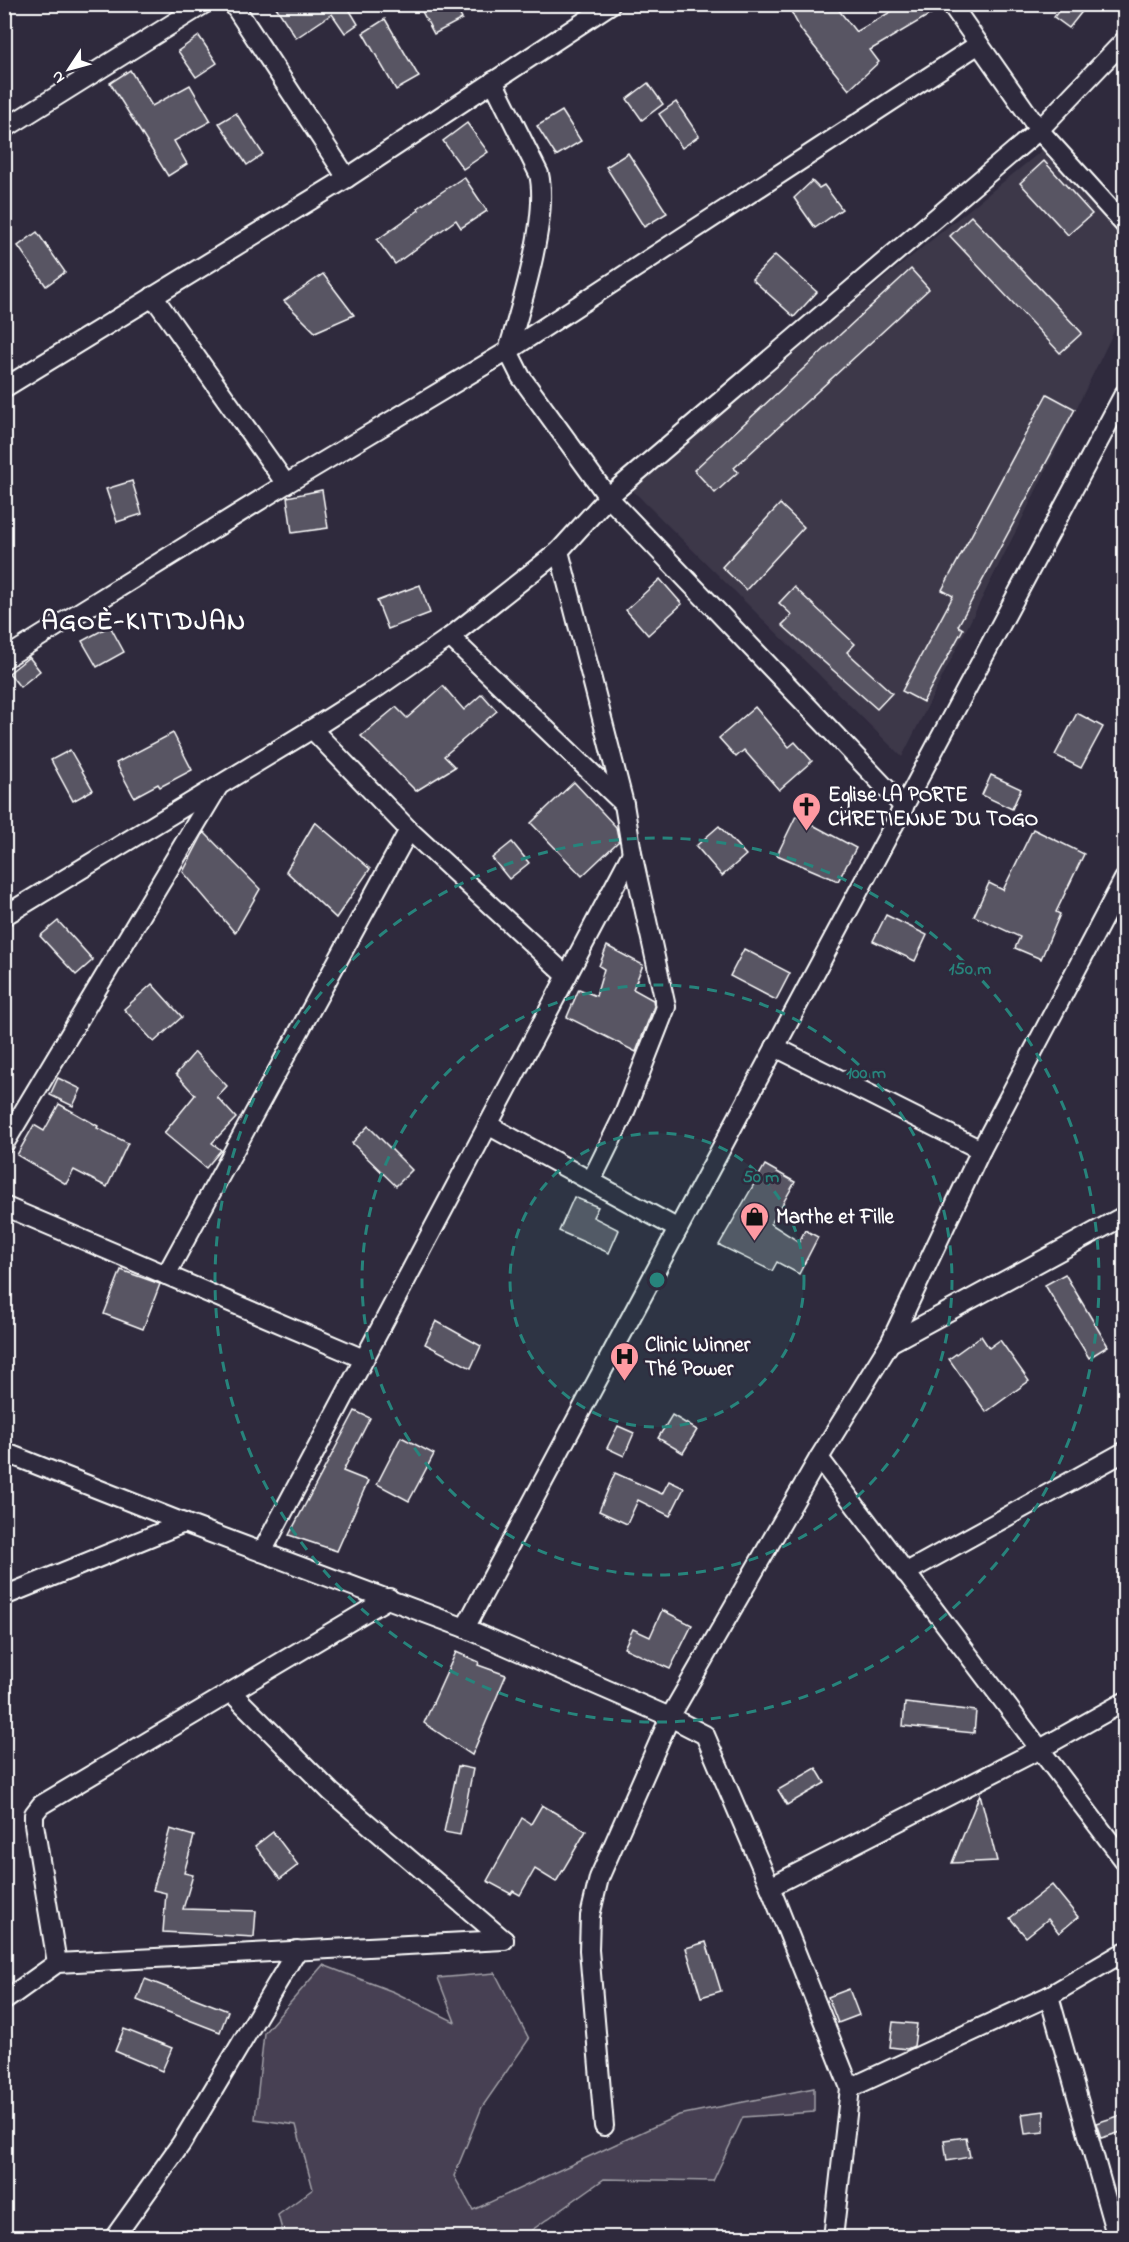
<svg xmlns="http://www.w3.org/2000/svg" width="1129" height="2242" viewBox="0 0 1129 2242" font-family="'Indie Flower',sans-serif">
<style>
.built{fill:#3c3749}
.green{fill:#464152;stroke:#a2a0a8;stroke-width:1.5}
.building{fill:#595564;stroke:#fff;stroke-width:1.5}
.lines{fill:none;stroke-linecap:round;stroke-linejoin:round}
.minor-casing{stroke:#fff;stroke-width:22}
.minor{stroke:#2f2a3d;stroke-width:18}
.ring{fill:none;stroke:#27847c;stroke-width:3;stroke-dasharray:10 8}
.labels{text-anchor:middle;stroke-width:5;stroke-linejoin:round;paint-order:stroke}
.poi-label{font-size:21px;font-weight:bold;fill:#fff;stroke:#2f2a3d;text-anchor:start}
.district-label{font-size:27px;font-weight:bold;letter-spacing:1.5px;fill:#fff;stroke:#2f2a3d}
.centre{fill:#27847c;stroke:#2f2a3d;stroke-width:3}
.ring-label{font-size:18px;text-anchor:middle;font-weight:bold;fill:#27847c;stroke:#2f2a3d;stroke-width:5;stroke-linejoin:round;paint-order:stroke}
</style>
<rect width="100%" height="100%" fill="#2f2a3d"/>
<filter id="ink" filterUnits="userSpaceOnUse"><feTurbulence type="fractalNoise" baseFrequency=".0167" numOctaves="2"/><feDisplacementMap in="SourceGraphic" scale="12" xChannelSelector="R" yChannelSelector="G"/><feConvolveMatrix kernelMatrix="1 2 1 2 8 2 1 2 1" color-interpolation-filters="sRGB"/></filter>
<g filter="url(#ink)">
<path class="built" d="M1045,148L1124,240V311L1031,501L902,757L628,486Z"/>
<path class="green" d="M323,1965L394,1992L455,2022L438,1978L495,1973L529,2039L482,2107L454,2176L473,2210L679,2115L814,2088V2112L743,2117L713,2181L604,2179L522,2237H284L278,2215L313,2189L296,2125L255,2119L264,2033Z"/>
<g class="building">
<path d="M274,4H346L358,24L345,33L332,14L296,38Z"/>
<path d="M418,4H454L462,19L434,34Z"/>
<path d="M787,4H834L856,32L904,4H940L941,8L870,50L879,62L849,90L801,30Z"/>
<path d="M1064,4H1088L1069,28L1054,17Z"/>
<path d="M385,19L419,77L396,90L363,33Z"/>
<path d="M199,36L217,63L196,77L178,51Z"/>
<path d="M130,70L152,106L190,85L211,121L174,141L187,164L168,176L110,83Z"/>
<path d="M648,83L663,104L642,120L627,99Z"/>
<path d="M676,102L699,136L682,148L659,114Z"/>
<path d="M562,111L581,141L556,156L537,126Z"/>
<path d="M236,113L263,154L247,165L219,123Z"/>
<path d="M467,123L488,152L463,169L443,141Z"/>
<path d="M628,153L667,213L644,227L606,167Z"/>
<path d="M1044,161L1092,214L1068,235L1020,183Z"/>
<path d="M464,177L487,211L461,228L456,220L395,264L377,240L419,210L418,208Z"/>
<path d="M812,181L819,188L824,185L842,209L815,228L794,198Z"/>
<path d="M971,216L1082,333L1060,353L950,236Z"/>
<path d="M37,232L65,272L46,286L18,246Z"/>
<path d="M775,255L817,292L794,317L752,279Z"/>
<path d="M911,269L929,289L734,468L738,472L715,493L694,470Z"/>
<path d="M323,274L354,315L315,332L284,301Z"/>
<path d="M1047,394L1075,409L958,626L963,629L923,702L902,691L953,596L942,590Z"/>
<path d="M132,481L142,514L117,522L106,489Z"/>
<path d="M322,490L328,528L292,533L287,497Z"/>
<path d="M780,504L804,527L746,590L722,567Z"/>
<path d="M660,579L682,604L648,635L626,610Z"/>
<path d="M420,585L430,613L388,629L377,601Z"/>
<path d="M794,587L855,644L847,652L892,693L877,709L782,625L792,615L779,603Z"/>
<path d="M110,626L124,652L97,667L82,641Z"/>
<path d="M29,657L40,671L20,687L9,673Z"/>
<path d="M443,686L464,710L482,694L497,711L444,756L455,767L416,791L361,736L396,707L407,718Z"/>
<path d="M755,707L789,747L795,742L812,761L779,790L744,750L736,757L719,738Z"/>
<path d="M1077,713L1103,727L1081,768L1055,755Z"/>
<path d="M173,733L192,770L160,787L158,784L134,797L116,763Z"/>
<path d="M70,750L93,790L73,801L51,760Z"/>
<path d="M991,775L1021,789L1012,809L982,795Z"/>
<path d="M574,782L616,827L619,841L582,876L531,823Z"/>
<path d="M796,816L856,848L838,881L777,855Z"/>
<path d="M315,822L370,869L336,918L286,871Z"/>
<path d="M719,826L746,855L722,876L696,846Z"/>
<path d="M1033,829L1084,854L1056,912L1060,914L1041,959L1015,948L1020,937L974,916L989,883L1003,890Z"/>
<path d="M204,832L260,889L235,933L183,872Z"/>
<path d="M512,842L529,863L509,879L492,858Z"/>
<path d="M886,915L927,935L915,961L873,941Z"/>
<path d="M58,921L93,960L76,975L40,936Z"/>
<path d="M607,946L643,965L633,989L653,1000L654,1006L636,1052L567,1017L579,989L596,996L604,969L599,966Z"/>
<path d="M744,949L790,973L776,1000L730,976Z"/>
<path d="M152,984L182,1017L154,1042L124,1009Z"/>
<path d="M195,1052L227,1086L217,1097L236,1118L212,1143L221,1150L206,1168L164,1133L195,1095L176,1074Z"/>
<path d="M58,1078L81,1089L73,1106L50,1095Z"/>
<path d="M59,1104L98,1126L97,1128L128,1143L107,1187L74,1170L66,1184L17,1155L34,1125L44,1131Z"/>
<path d="M368,1126L412,1170L396,1186L352,1143Z"/>
<path d="M765,1165L795,1182L771,1224L799,1242L805,1230L818,1237L799,1274L777,1262L772,1271L719,1245Z"/>
<path d="M574,1197L598,1207L593,1217L619,1230L609,1253L559,1231Z"/>
<path d="M121,1270L160,1284L143,1329L104,1314Z"/>
<path d="M1065,1274L1108,1346L1089,1358L1045,1285Z"/>
<path d="M436,1321L481,1346L471,1368L425,1344Z"/>
<path d="M981,1336L989,1348L1000,1340L1029,1381L986,1412L949,1359Z"/>
<path d="M355,1411L370,1418L343,1471L368,1481L337,1551L289,1535Z"/>
<path d="M672,1415L697,1430L683,1453L658,1438Z"/>
<path d="M618,1426L634,1433L624,1456L607,1448Z"/>
<path d="M401,1437L434,1454L409,1501L377,1484Z"/>
<path d="M615,1473L662,1494L669,1481L684,1488L670,1516L638,1500L627,1524L599,1511Z"/>
<path d="M662,1610L692,1625L670,1669L624,1648L633,1629L650,1637Z"/>
<path d="M456,1652L479,1662L478,1665L506,1675L472,1755L424,1723Z"/>
<path d="M905,1703L976,1711L974,1733L903,1726Z"/>
<path d="M458,1766L473,1769L460,1835L444,1832Z"/>
<path d="M816,1768L825,1783L787,1805L778,1790Z"/>
<path d="M980,1794L997,1861L952,1863Z"/>
<path d="M542,1805L586,1831L556,1882L535,1869L520,1895L513,1891L511,1894L487,1881L522,1818L531,1824Z"/>
<path d="M170,1829L194,1836L184,1873L193,1875L183,1909L256,1911L254,1937L163,1932L166,1893L153,1890Z"/>
<path d="M273,1832L298,1865L280,1879L255,1846Z"/>
<path d="M1052,1885L1078,1917L1059,1933L1048,1919L1026,1937L1010,1918Z"/>
<path d="M706,1942L721,1991L701,1997L686,1948Z"/>
<path d="M145,1979L228,2011L220,2032L137,2000Z"/>
<path d="M849,1989L859,2015L838,2023L828,1997Z"/>
<path d="M893,2022L917,2024L914,2046L907,2049L890,2047Z"/>
<path d="M124,2029L172,2048L162,2071L115,2051Z"/>
<path d="M1044,2111V2132L1025,2134L1022,2114Z"/>
<path d="M1125,2114V2131L1101,2138L1096,2123Z"/>
<path d="M966,2137L970,2157L947,2161L944,2140Z"/>
</g>
<g class="lines">
<defs>
<g id="minor">
<path d="M233,4L347,178"/>
<path d="M951,4L1039,130L1124,224"/>
<path d="M493,81L539,174C549,217 521,307 508,351L521,377L608,497L904,807"/>
<path d="M4,129L204,4"/>
<path d="M153,296L286,484"/>
<path d="M4,388L347,178L611,4"/>
<path d="M559,551L624,804L632,853L666,1007L624,1114L591,1181"/>
<path d="M450,637L624,804"/>
<path d="M4,659L286,484L508,351L979,44"/>
<path d="M312,729L409,830L567,976"/>
<path d="M4,916L312,729L378,687L450,637L559,551L608,497L1039,130L1124,41"/>
<path d="M775,1047L981,1150"/>
<path d="M488,1125L678,1229"/>
<path d="M4,1144L218,787"/>
<path d="M4,1206L364,1359"/>
<path d="M166,1275L409,830"/>
<path d="M890,1343L1124,1216"/>
<path d="M4,1452L184,1523L465,1628L670,1717L819,1458L890,1343L981,1150L1124,879"/>
<path d="M819,1458L1124,1860"/>
<path d="M262,1552L632,853"/>
<path d="M905,1573L1124,1452"/>
<path d="M4,1596L184,1523"/>
<path d="M465,1628L1124,394"/>
<path d="M232,1693L331,1792L504,1940"/>
<path d="M770,1887L1040,1749L1124,1702"/>
<path d="M57,1963L34,1824V1814L41,1805L389,1598"/>
<path d="M4,2001L57,1963L504,1940"/>
<path d="M850,2088L1049,1996"/>
<path d="M604,2126L589,1950L590,1916L599,1878L670,1717L705,1735L770,1887L850,2088L833,2238"/>
<path d="M114,2238L181,2144L297,1950"/>
<path d="M1117,2238L1049,1996L1124,1952"/>
</g>
</defs>
<use href="#minor" class="minor-casing"/>
<use href="#minor" class="minor"/>
</g>
</g>
<circle cx="657" cy="1280" r="147" fill="#27847c" fill-opacity=".12"/>
<g class="ring">
<circle cx="657" cy="1280" r="147"/>
<circle cx="657" cy="1280" r="295"/>
<circle cx="657" cy="1280" r="442"/>
</g>
<defs>
<symbol id="church-pin" viewBox="-11 -11 22 30"><path d="M0 17L-7.5 6A9.5 9.5 0 1 1 7.5 6Z" fill="#ff9aa2" stroke="#2f2a3d"/><path d="M-1.2-6h2.4v3.5h3.3v2.4h-3.3V6h-2.4V-.1h-3.3v-2.4h3.3Z" fill="#111"/></symbol>
<symbol id="shop-pin" viewBox="-11 -11 22 30"><path d="M0 17L-7.5 6A9.5 9.5 0 1 1 7.5 6Z" fill="#ff9aa2" stroke="#2f2a3d"/><path d="M-5-2.5h2.3a2.7 3.5 0 0 1 5.4 0H5L5.5 6h-11ZM-1.5-2.5h3a1.5 2.3 0 0 0-3 0Z" fill="#111"/></symbol>
<symbol id="hospital-pin" viewBox="-11 -11 22 30"><path d="M0 17L-7.5 6A9.5 9.5 0 1 1 7.5 6Z" fill="#ff9aa2" stroke="#2f2a3d"/><path d="M-5-5h3v3.5h4V-5h3V5h-3V1.5h-4V5h-3Z" fill="#111"/></symbol>
</defs>
<g fill-rule="evenodd">
<use href="#church-pin" x="790" y="790" width="33" height="45"/>
<use href="#shop-pin" x="738" y="1200" width="33" height="45"/>
<use href="#hospital-pin" x="608" y="1340" width="33" height="45"/>
</g>
<g class="labels">
<g class="poi-label">
<text x="828" y="801">Eglise LA PORTE<tspan x="828" dy="24">CHRETIENNE DU TOGO</tspan></text>
<text x="776" y="1223">Marthe et Fille</text>
<text x="645" y="1351">Clinic Winner<tspan x="645" dy="24">Thé Power</tspan></text>
</g>
<g class="district-label">
<text x="144" y="629">AGOÈ-KITIDJAN</text>
</g>
</g>
<circle cx="657" cy="1280" r="9" class="centre"/>
<g class="ring-label">
<text x="970" y="974">150 m</text>
<text x="866" y="1078">100 m</text>
<text x="761" y="1182">50 m</text>
</g>
<rect width="1129" height="2242" fill="none" stroke="#2f2a3d" stroke-width="24"/>
<rect x="12" y="12" width="1105" height="2218" fill="none" stroke="#fff" stroke-width="2" filter="url(#ink)"/>
<g transform="translate(69 69) rotate(234)" stroke="#2f2a3d" stroke-width="4.5" paint-order="stroke">
<path d="M0-4.5L10 22L0 15L-10 22Z" fill="#ffffff"/>
<text y="-9" font-size="16" font-weight="bold" text-anchor="middle" fill="#ffffff">N</text>
</g>
</svg>
